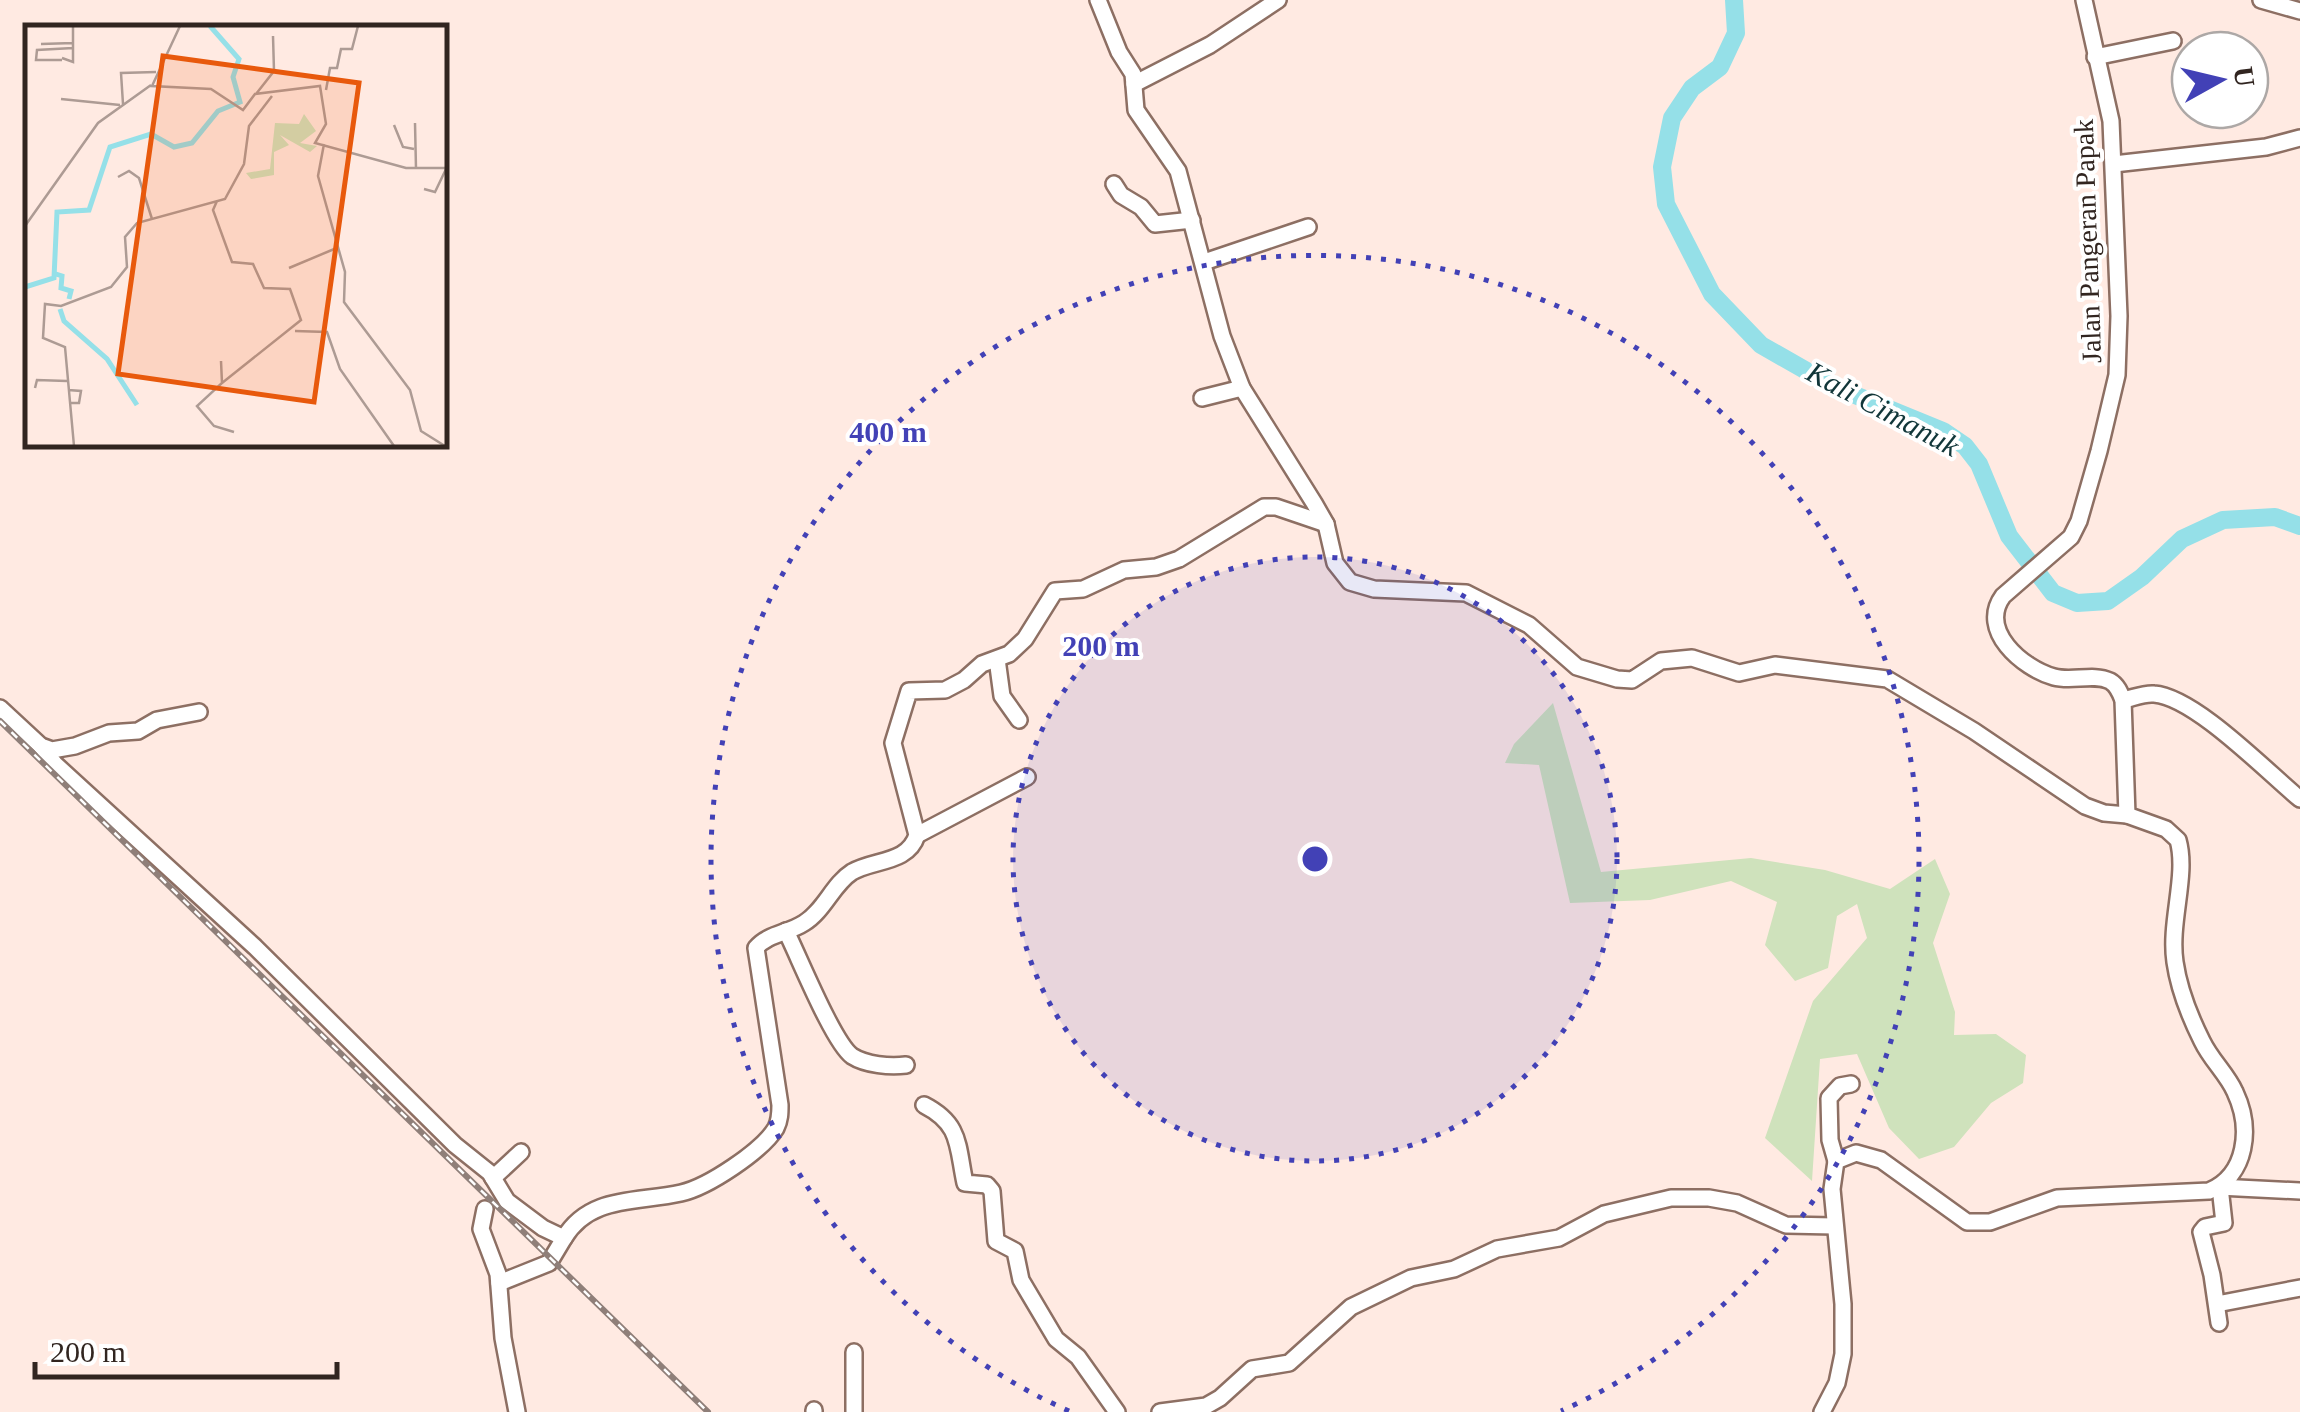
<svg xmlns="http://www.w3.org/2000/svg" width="2300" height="1412" viewBox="0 0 2300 1412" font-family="'Times New Roman',serif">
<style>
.green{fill:#cfe2bc}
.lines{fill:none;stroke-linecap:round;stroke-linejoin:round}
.river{stroke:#95e0e8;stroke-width:18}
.minor-casing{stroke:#8d6f63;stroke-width:20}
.minor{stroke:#fff;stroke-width:15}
.rail-casing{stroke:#8f7f79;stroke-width:6}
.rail{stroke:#fff;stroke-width:2.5;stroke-dasharray:8;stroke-linecap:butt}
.ring{fill:none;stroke:#4241b6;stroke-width:5;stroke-dasharray:5 10}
.labels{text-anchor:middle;stroke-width:8;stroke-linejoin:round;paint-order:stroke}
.street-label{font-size:28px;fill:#312520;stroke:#fff}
.water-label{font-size:30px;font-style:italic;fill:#113639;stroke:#fff}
.inset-river{fill:none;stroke:#95e0e8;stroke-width:5}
.inset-road{fill:none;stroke:#ad9b94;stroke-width:2.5}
.view{fill:#e8590c;fill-opacity:0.15;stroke:#e8590c;stroke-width:5}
.inset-edge{fill:none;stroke:#312520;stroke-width:5}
.centre{fill:#4241b6;stroke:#fff;stroke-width:5}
.ring-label{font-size:30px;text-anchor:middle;font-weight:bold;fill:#4241b6;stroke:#fff;stroke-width:8;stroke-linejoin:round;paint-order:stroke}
</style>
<rect width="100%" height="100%" fill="#ffeae2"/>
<path class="green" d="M1553,703L1601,872L1751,858L1825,870L1890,889L1935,859L1950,894L1933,943L1955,1012L1954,1035L1996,1034L2026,1055L2023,1083L1991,1103L1954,1147L1919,1159L1889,1128L1857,1054L1820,1059L1812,1181L1765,1138L1813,1001L1867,938L1857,904L1837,916L1828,968L1795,981L1765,945L1777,902L1731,881L1650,900L1570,903L1539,765L1505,763L1514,744Z"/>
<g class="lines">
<path class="river" d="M1734,0L1736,33L1720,67L1692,88L1672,118L1662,167L1666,204L1712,294L1761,345L1833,386L1943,431L1965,446L1979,464L2009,536L2053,593L2077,603L2108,601L2142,577L2182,539L2223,520L2275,517L2300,526"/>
<defs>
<g id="minor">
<path d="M1098,0L1119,52L1133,74L1136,110L1178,171L1222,336L1242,388L1314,503L1326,524L1335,563L1350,582L1374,589L1466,593L1529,625L1577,667L1617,679L1632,680L1661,661L1692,658L1739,673L1775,665L1887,679L1974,731L2085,806L2104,813L2127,815"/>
<path d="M2261,0L2300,11"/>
<path d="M2095,57L2173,41"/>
<path d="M1134,84L1210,45L1278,0"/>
<path d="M2114,164L2266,147L2300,138"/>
<path d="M1114,184L1121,195L1141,207L1155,224L1192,220"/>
<path d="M1204,262L1308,227"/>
<path d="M1202,398L1242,388"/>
<path d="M997,659L1002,696L1019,720"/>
<path d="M2123,700C2133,698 2144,693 2154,694C2195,697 2267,772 2300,799"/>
<path d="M0,708L41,746L52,750L75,746L109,733L138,731L157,720L199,712"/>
<path d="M41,746L55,764L255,947L455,1145L490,1173L507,1201L543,1228L564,1238C590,1195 637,1203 681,1193C708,1187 762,1151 776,1128C780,1120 780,1113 780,1105L756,948C767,934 789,933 804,923C824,911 833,884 852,872C874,859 908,864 917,835L893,743L909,691L945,690L964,680L982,664L1009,654L1025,639L1055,591L1083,589L1124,570L1156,567L1179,559L1264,507H1276L1326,524"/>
<path d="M917,835L1027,777"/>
<path d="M786,931C799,957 833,1042 852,1056C866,1065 890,1067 906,1065"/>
<path d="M924,1105C961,1124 957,1145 965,1183L987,1185L992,1191L996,1241L1015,1251L1021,1280L1056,1339L1078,1357L1117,1412"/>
<path d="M1836,1161L1830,1140L1829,1098L1840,1086L1851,1084"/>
<path d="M493,1178L521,1152"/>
<path d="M2219,1187L2300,1191"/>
<path d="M485,1209L481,1229L498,1274L503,1338L517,1412"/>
<path d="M499,1283L549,1263L564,1238"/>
<path d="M2217,1304L2300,1288"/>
<path d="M2219,1323L2212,1275L2201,1232L2205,1227L2224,1223L2220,1187"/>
<path d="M854,1352V1412"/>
<path d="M814,1410V1412"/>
<path d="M1160,1412L1206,1406L1220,1398L1252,1369L1289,1363L1351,1307L1411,1278L1454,1269L1497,1249L1559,1238L1604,1214L1671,1198H1709L1737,1203L1786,1225L1834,1226"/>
<path d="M1822,1412L1837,1383L1843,1354V1304L1832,1189L1836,1161L1856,1153L1881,1160L1967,1222H1990L2057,1198L2209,1191C2247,1175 2252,1128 2235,1092C2227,1074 2211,1060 2202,1041C2189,1015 2179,990 2175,962C2169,922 2188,875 2178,840L2166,829L2127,815L2123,700C2120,692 2117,685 2110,681C2093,673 2072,682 2054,677C2022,668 1978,630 2003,596L2071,537L2079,521L2099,451L2117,375L2119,316L2111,121L2084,0"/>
</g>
</defs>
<use href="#minor" class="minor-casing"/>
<use href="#minor" class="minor"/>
<defs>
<path id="rail" d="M0,721L708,1412"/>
</defs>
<use href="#rail" class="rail-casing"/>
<use href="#rail" class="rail"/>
</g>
<circle cx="1315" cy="859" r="302" fill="#4241b6" fill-opacity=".12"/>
<g class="ring">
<circle cx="1315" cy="859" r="302"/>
<path d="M1069 1411A604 604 0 1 1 1561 1411"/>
</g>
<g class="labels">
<g class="street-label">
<text transform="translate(2087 241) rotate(-92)" y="10">Jalan Pangeran Papak</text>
</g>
<g class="water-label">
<text transform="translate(1883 409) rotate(28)" y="10">Kali Cimanuk</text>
</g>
</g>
<g transform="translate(25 25)">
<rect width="422" height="422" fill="#ffeae2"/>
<path d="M279,89L291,106L275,118L292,121L285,127L255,110L264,120L249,127V150L226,154L221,148L245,144L250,98L274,99Z" fill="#cfe2bc"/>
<path class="inset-river" d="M31,249L37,251L36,263L46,266L44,274M0,262L29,253L32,187L64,185L85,122L126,109L149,122L167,118L193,86L215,77L208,52L214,34L185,1M35,284L39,296L82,334L112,380"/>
<path class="inset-road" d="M155,1L127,61L186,64L218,85L230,69L295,61L301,99L290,118L381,143H422M16,19L48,18M37,33L48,37V1M37,35H11L12,25L48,23M301,65L305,43H312L316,24H327L333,1M231,69L249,46L248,11M36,74L95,80M98,79L96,48L131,47M390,98L391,144M369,100L378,122L389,124M299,119L293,151L320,247L319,277L385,365L396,406L420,421M93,152L104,146L114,153L127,194M399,164L410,167L422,142M192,176L188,185L207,237L228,239L239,263L265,264L276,295L197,358M0,201L73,98L126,60M264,243L314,222M270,306L302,307L315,344L369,421M196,336L197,358L172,381L189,401L209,407M10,363L12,355L42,356M43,365L56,366L54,378H44M49,421L40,322L18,313L20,279L36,281L86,262L102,242L100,212L112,198L200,174L219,139L224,101L247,71"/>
<path class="view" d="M138,31L334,58L289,377L93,349Z"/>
<rect width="422" height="422" class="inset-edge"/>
</g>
<circle cx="1315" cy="859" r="15" class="centre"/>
<g class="ring-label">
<text x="888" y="442">400 m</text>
<text x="1101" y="656">200 m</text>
</g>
<g transform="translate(2220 80) rotate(82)"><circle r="48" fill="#ffffff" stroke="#ada8a6" stroke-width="2.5"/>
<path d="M0-8L18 38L0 25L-18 38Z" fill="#4241b6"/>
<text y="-15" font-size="28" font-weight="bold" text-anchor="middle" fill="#312520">U</text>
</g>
<path d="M35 1362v15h302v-15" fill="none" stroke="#312520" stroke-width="5"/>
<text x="50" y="1362" font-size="30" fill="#312520" stroke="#ffffff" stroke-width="8" paint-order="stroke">200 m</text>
</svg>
